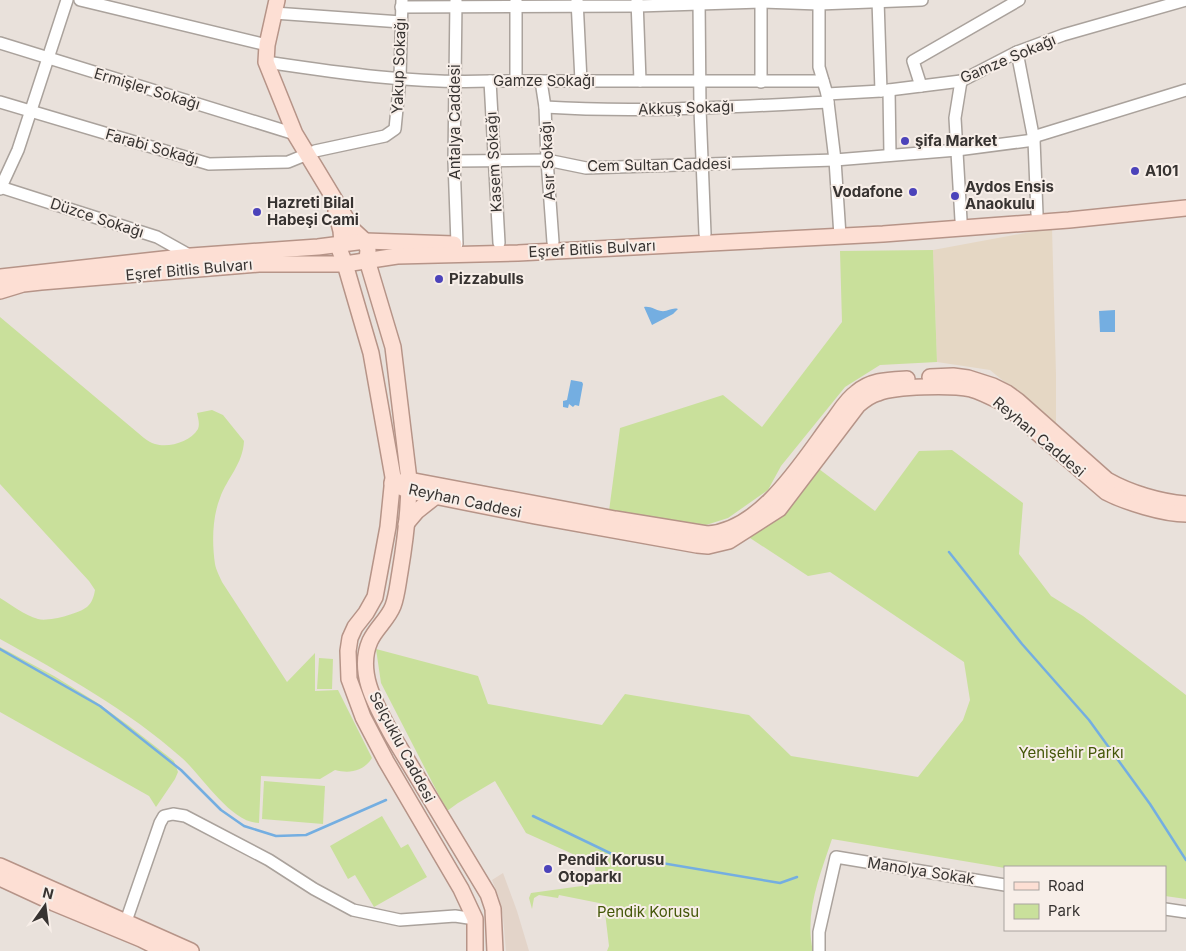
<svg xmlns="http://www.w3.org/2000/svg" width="1186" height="951" viewBox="0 0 1186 951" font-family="Inter,sans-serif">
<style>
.built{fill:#e3d4c9}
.industrial{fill:#e5d7c4}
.green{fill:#c9e09b}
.water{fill:#74aee1}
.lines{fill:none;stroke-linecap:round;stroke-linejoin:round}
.stream{stroke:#74aee1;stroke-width:2.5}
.minor-casing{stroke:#aaa29c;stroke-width:14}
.major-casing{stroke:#b69488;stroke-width:18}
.minor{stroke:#fff;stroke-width:11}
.major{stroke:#fddfd4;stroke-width:15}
.poi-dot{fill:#4c43ba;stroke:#f7eee8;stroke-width:2}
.labels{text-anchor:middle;stroke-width:4;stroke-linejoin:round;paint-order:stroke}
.street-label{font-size:15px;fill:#373331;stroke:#f7eee8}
.poi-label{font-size:15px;font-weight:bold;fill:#373331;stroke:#f7eee8;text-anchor:start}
.park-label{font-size:15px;fill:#445708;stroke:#f7eee8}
</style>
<rect width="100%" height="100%" fill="#e9e1db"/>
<path class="built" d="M503,873L517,911L529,951H506L503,917L499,898L492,880Z"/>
<path class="industrial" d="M1052,228L1056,374V424L990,370L937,362L933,250Z"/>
<g class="green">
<path d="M933,250L937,362L880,365L845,387L781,466L768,490L728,518L706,525L609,511L620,428L723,395L762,427L842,322L840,251Z"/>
<path d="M0,317L144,438C147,440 151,443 155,444C169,448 190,442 198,429C200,424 198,418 197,413L212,410L223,415L244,441C243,464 227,478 220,498C212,518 212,544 215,564C216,570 220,577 222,582L287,682L315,653V691L338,690L372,758C364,771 350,774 335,770L320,779L261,776L259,823C231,823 202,776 182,758C128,710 63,674 0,639V598C12,605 24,615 38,619C48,622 78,614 87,607C92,603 94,596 95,590L89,581L0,484Z"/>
<path d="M952,450L1023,503L1019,554L1051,596L1083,616L1186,695V899L1165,896V867L1005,868L832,839C820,875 804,913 813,951H607L609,946L604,904L559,895L558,898L539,895L534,898L532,909L529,898L531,893L596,884L595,864L526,833L495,781L458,803L447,811L381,683L376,649L478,676L488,704L602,725L625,694L749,715L791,756L918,777L963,720L970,700L964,662L830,572L808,576L750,538L819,469L875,511L919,451Z"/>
<path d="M0,647L54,676L96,702L128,725L174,761L178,772L175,779L156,807L149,796L0,712Z"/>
<path d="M319,658L333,659L332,689H317Z"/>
<path d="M264,781L325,786L323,824L262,819Z"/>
<path d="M382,816L401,848L408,844L427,877L374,907L355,875L348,879L330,846Z"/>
</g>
<g class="water">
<path d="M644,307C651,306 655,310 661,311C668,312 672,307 678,309L673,314L652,325Z"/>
<path d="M1115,310V332H1100L1099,311Z"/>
<path d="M571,380L582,382L583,384L579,406L575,405L573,407L569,404L568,408L563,407V401L567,400Z"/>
</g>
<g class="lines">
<g class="stream">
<path d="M949,552L1022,644L1089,720L1150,804L1186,860"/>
<path d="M0,649L100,706L181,770L221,810L244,826L276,836L306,835L386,800"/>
<path d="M533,816L614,855L780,883L797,877"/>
</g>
<defs>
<g id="minor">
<path d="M80,0L267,45"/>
<path d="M577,0L581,81"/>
<path d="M637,0L640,81"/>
<path d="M699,0L700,109L705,234"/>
<path d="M761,0V82"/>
<path d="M819,0V67L827,94L835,160L840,236"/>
<path d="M878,0L881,91"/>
<path d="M456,1L454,161L457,244"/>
<path d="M401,7L638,6L761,2L819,4L922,0"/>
<path d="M274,13L401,22"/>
<path d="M0,43L295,134"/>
<path d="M1017,52L1034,140L1037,214"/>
<path d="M266,62C340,73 415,84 490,81H823"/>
<path d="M490,81L499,243"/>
<path d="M516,81V0"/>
<path d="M541,81L545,107L547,160L553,242"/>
<path d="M961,81L955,118L961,220"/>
<path d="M921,86L913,61L1019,0"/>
<path d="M889,90L890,155"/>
<path d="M827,94L881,91L961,81L1017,52L1063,35L1186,0"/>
<path d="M0,102L209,164L288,162L315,151L385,136L395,129L400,78L402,0"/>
<path d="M545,107C639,113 733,107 828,102"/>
<path d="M1033,137L1186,90"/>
<path d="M454,161L547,160L586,168L835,160L957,150L1034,140"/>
<path d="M0,187L157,237L191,256V259"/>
<path d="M0,189L18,150L67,0"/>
<path d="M1165,909L1186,912"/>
<path d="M124,927L160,823L164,816L173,814L185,816L269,860L314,889L353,910L400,920L455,916L475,919"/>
<path d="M819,951V932L836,857L1005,885"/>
</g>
<g id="major">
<path d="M277,0L267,45L266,62L295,134L353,230L365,241L368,250L367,260L393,347L409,480C409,511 405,542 400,572C398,583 397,595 393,606C388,619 376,628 370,641C356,673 377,707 392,735L488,894L493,909L495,951"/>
<path d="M336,211L341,231L342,243L340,251L345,264L371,353L393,477L388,527L375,597L366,613L355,627L350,638L348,651L349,679L363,717L386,761L461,889L475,919V951"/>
<path d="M0,277L191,256L318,247L365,241L454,244"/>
<path d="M0,291L23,284L41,282L259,264H345L397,256L518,253L883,234L1069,220L1186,208"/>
<path d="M930,377L953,376L968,378L993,386L1007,393L1018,401L1107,480C1130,493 1160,502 1186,504"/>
<path d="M401,482L409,480L615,519L707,534C761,531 802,462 832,422C839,413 846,400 856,393C871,380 888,380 907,379"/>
<path d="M392,483L409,491L535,516L697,545L708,546L729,541L779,509L858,405C864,400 870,395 878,393C896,386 951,385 971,389C982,392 993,398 1003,403L1106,492C1125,502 1164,514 1186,514"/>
<path d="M406,524L417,511L436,496"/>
<path d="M0,866L191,951"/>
<path d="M0,878L54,903L141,939L165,951"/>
</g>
</defs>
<use href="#minor" class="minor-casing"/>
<use href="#major" class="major-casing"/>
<use href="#minor" class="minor"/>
<use href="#major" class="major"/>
</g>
<g class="poi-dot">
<circle cx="905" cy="141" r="5"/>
<circle cx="1135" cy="171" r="5"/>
<circle cx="913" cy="192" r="5"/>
<circle cx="955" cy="196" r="5"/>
<circle cx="257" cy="212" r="5"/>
<circle cx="439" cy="279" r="5"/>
<circle cx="548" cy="869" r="5"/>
</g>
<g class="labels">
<g class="street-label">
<text transform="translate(1008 59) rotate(-23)" y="5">Gamze Sokağı</text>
<text transform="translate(399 66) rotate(-88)" y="5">Yakup Sokağı</text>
<text x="544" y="86">Gamze Sokağı</text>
<text transform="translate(147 89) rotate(17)" y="5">Ermişler Sokağı</text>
<text transform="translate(686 108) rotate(-2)" y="5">Akkuş Sokağı</text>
<text transform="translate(455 122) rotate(-90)" y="5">Antalya Caddesi</text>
<text transform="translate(152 147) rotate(16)" y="5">Farabi Sokağı</text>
<text transform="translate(548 161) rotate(-93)" y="5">Asır Sokağı</text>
<text transform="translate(494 162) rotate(-93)" y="5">Kasem Sokağı</text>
<text transform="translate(659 165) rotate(-1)" y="5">Cem Sultan Caddesi</text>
<text transform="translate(97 218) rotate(18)" y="5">Düzce Sokağı</text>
<text transform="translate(592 249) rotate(-3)" y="5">Eşref Bitlis Bulvarı</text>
<text transform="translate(189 270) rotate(-5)" y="5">Eşref Bitlis Bulvarı</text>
<text transform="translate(1039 437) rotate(40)" y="5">Reyhan Caddesi</text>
<text transform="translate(465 501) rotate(12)" y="5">Reyhan Caddesi</text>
<text transform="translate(402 747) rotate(62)" y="5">Selçuklu Caddesi</text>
<text transform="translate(921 871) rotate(9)" y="5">Manolya Sokak</text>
</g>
<g class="poi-label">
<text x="915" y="146">şifa Market</text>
<text x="1145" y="176">A101</text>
<text x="965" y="192">Aydos Ensis<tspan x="965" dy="17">Anaokulu</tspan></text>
<text x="903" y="197" text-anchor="end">Vodafone</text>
<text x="267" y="208">Hazreti Bilal<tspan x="267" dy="17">Habeşi Cami</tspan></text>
<text x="449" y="284">Pizzabulls</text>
<text x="558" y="865">Pendik Korusu<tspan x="558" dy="17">Otoparkı</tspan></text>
</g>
<g class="park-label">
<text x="1071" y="758">Yenişehir Parkı</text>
<text x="648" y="917">Pendik Korusu</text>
</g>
</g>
<rect x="1004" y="866" width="162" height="65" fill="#f7eee8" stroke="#aaa39f"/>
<rect x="1014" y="882" width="25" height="8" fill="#fddfd4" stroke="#aaa39f"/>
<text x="1048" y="891" font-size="15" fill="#373331">Road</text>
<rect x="1014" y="904" width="25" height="15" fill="#c9e09b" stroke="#aaa39f"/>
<text x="1048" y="916" font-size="15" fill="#373331">Park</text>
<g transform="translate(45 906) rotate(14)" stroke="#f7eee8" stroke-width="4" paint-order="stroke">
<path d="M0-4L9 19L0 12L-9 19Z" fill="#373331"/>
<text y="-8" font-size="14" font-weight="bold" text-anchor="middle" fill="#373331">N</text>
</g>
</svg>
